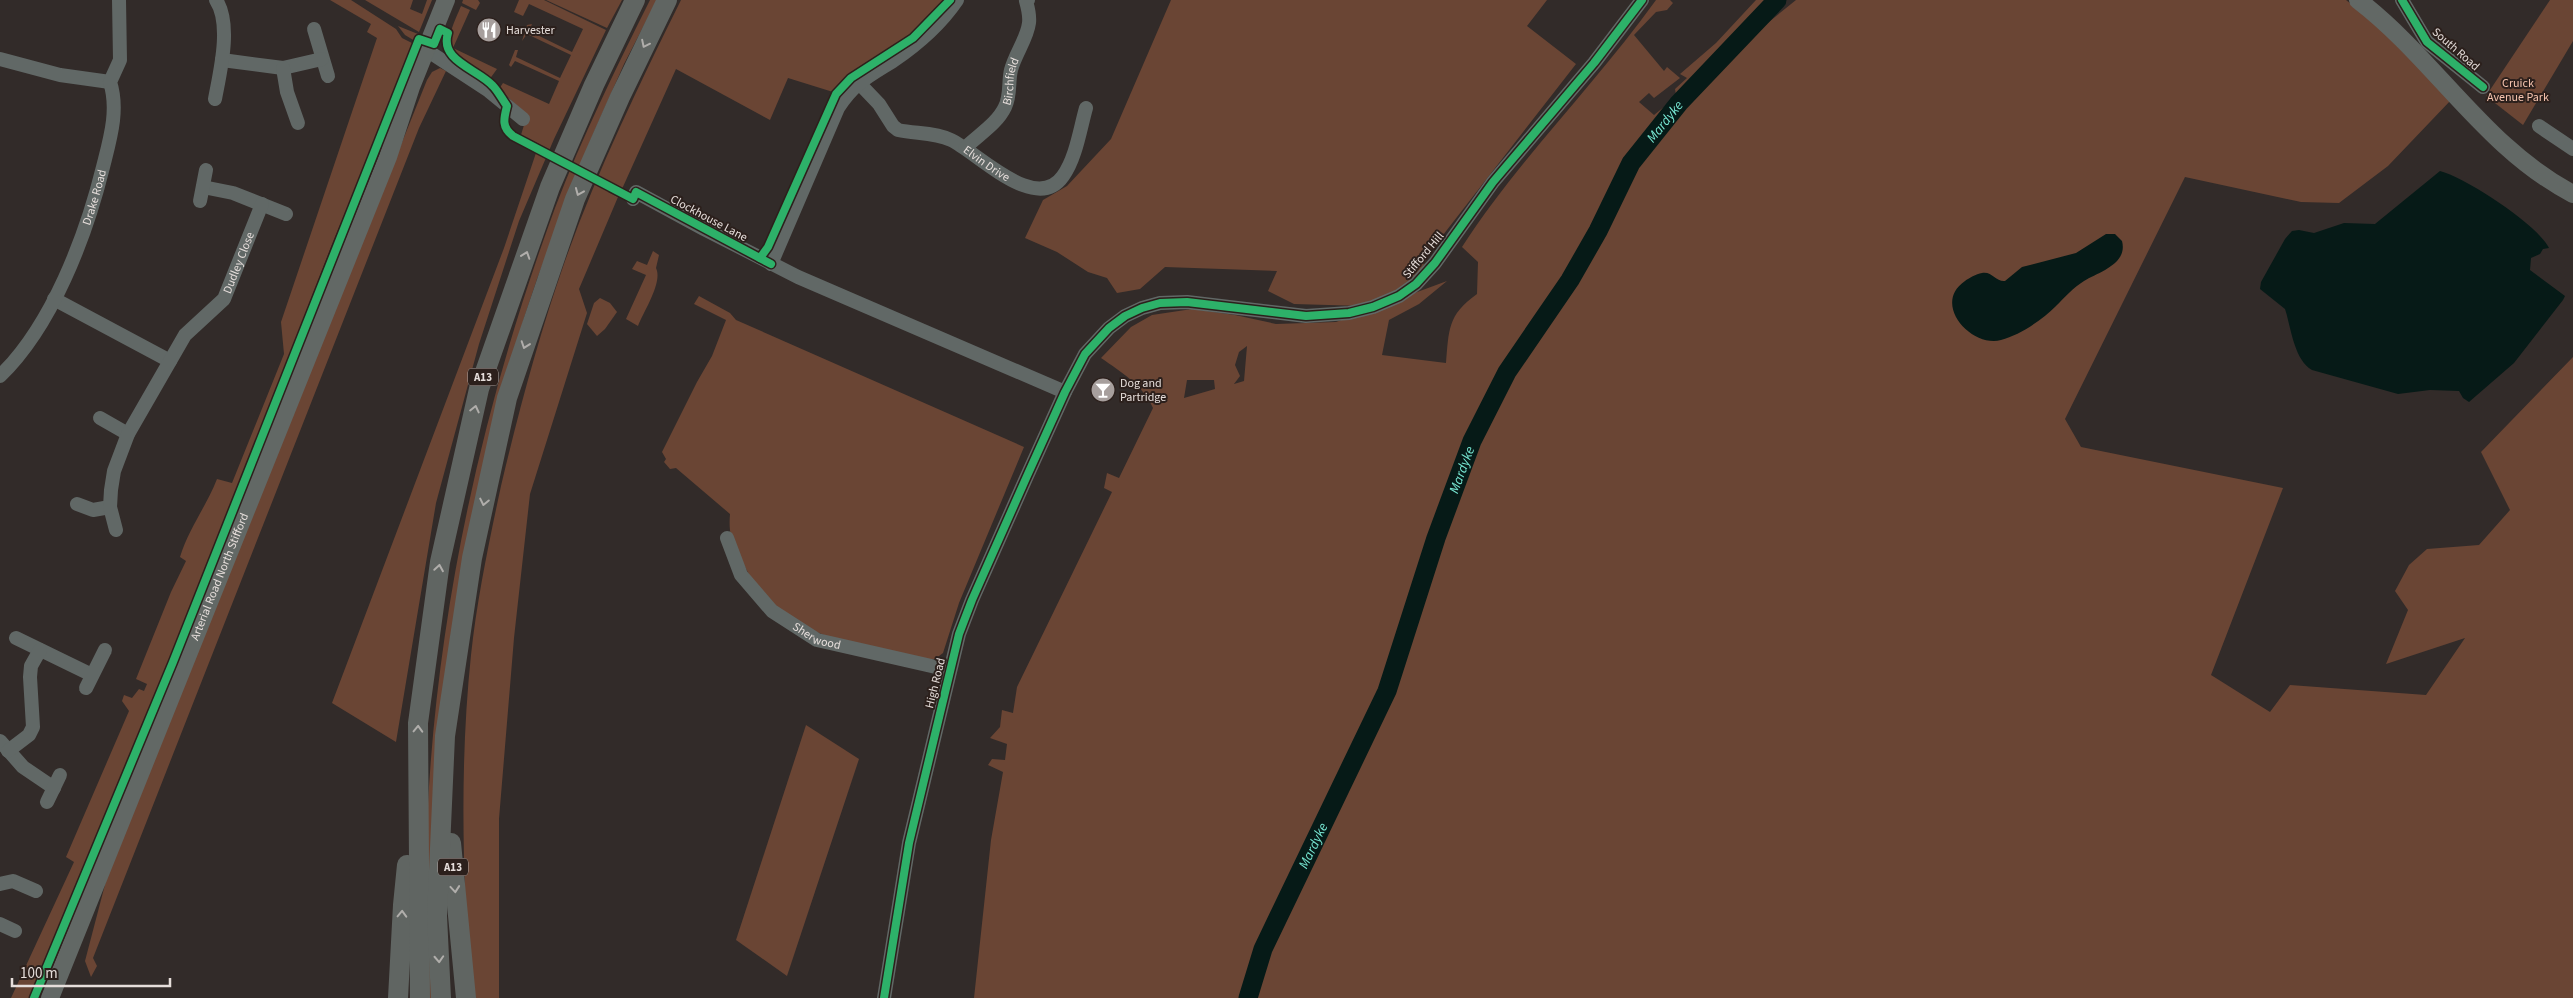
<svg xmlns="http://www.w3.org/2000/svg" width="2573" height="998" viewBox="0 0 2573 998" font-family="'Source Sans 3',sans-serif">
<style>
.green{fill:#6a4534;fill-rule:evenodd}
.water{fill:#061a17}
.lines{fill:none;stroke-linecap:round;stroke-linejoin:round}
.river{stroke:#061a17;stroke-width:19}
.minor{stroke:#616866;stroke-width:14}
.major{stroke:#626865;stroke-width:18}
.highway{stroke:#606562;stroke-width:20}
.cycleway-casing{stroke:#2c201c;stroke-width:11}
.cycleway{stroke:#2db169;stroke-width:8}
.oneway{stroke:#b0aeab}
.labels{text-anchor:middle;stroke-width:4;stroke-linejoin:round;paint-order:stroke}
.shield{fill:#2c201c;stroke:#aea5a2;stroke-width:1}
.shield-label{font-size:11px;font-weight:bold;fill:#e6dedb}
.poi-label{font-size:12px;fill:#e6dedb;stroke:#2c201c;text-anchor:start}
.street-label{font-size:12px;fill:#e6dedb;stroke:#2c201c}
.park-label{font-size:12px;fill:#f6c4af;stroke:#2c201c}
.water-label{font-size:14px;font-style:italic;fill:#77e6d2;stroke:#2c201c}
</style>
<rect width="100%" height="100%" fill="#322b29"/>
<g class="green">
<path d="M330,0H351L396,29L402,38L414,44L331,247L166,674L44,967L30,998H11L74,862L66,857L129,711L122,701L124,695L132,698L139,689L144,691L147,684L136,679L171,592L186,561L180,557C189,528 206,507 217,479L232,483L284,354L281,322L377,38L367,32L371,24Z"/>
<path d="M365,0H413L410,9L422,14L427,0H432L419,32Z"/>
<path d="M463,0H478L480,3L476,10L462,3Z"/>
<path d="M519,0H544L606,30L554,139L519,221L479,344L436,503L396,742L332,703L504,248L539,144L521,135L527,115L499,89L503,83L549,104L559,81L515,61L511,67L509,65L515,50H518L516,57L560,78L571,55L527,34L522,41L527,25L532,24L529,31L572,52L583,29L529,4L523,16L514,12Z"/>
<path d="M546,0H622L607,28Z"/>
<path d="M650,0H657L624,64L591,139L537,279L524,318L469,535L434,998H428C427,950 425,901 426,852C432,632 479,414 555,208C582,137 616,68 650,0Z"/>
<path d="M681,0H946C914,41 868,57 833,92L788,78L770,120L676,69L622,189L611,184L608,192L618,197L579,289L587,313L530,494L514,638L499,819V998H471C463,883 459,770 471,655C477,599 489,542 501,486C519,410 539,335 565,261C597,171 639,85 681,0Z"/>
<path d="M1171,0H1547L1527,26L1576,64L1429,253L1419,275L1395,294L1363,306L1294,304L1268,291L1277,271L1165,267L1140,289L1117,293L1107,278L1088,272L1057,252L1025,238L1043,200L1067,186L1111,139Z"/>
<path d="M1656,0H1670L1673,3L1667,10L1656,12L1634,35L1664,71L1667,67L1680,78L1654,98L1649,93L1639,102L1654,115L1796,0H2346L2368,17L2451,100L2388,166L2339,203L2301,202L2185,177L2065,419L2081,447L2283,488L2211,675L2270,712L2290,685L2426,695L2465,638L2386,664L2408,610L2395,591L2409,565L2427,549L2479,545L2510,510L2481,452L2573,357V998H974L991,840L1003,772L988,765L992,759L1005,760L1007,744L990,738L1000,727L1002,710L1013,713L1017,687L1112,492L1104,488L1107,473L1119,478L1153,408C1143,385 1121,372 1101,358L1131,327L1152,315L1192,309L1235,315L1276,324L1336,322L1447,281L1419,304L1389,320L1382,355L1446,363C1449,331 1447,315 1477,294L1478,262L1462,247C1519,159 1595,85 1656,0ZM1247,346L1244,381L1234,384L1240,376L1235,365L1239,352ZM1187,380H1214L1215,389L1184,398Z"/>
<path d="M1756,0H1773L1700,75L1676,95L1675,89L1687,78L1680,74L1716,43Z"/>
<path d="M2550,0H2573V41L2523,125L2486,96Z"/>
<path d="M461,6L470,10L453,48L497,69L489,80L452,53C445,38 455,21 461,6Z"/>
<path d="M398,26L418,34L415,41L405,35Z"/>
<path d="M440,68L446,71L419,128L93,958L97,966L91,977L85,961L107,877L427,80L432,72Z"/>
<path d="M653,251L659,255L656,268C663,282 644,311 638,326L626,319L646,275L632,269L637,261L647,265Z"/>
<path d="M699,296L730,313L736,320L1024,447L959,603L943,653L935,659H923C853,643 781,639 745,567C734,545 728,539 730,514L676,468L670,469L664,462L666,459L662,452L697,382L712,356L726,320L694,304Z"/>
<path d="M600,298L610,303L617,312L605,329L597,336L587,324L594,303Z"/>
<path d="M806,725L859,759L787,976L736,940Z"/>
</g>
<g class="water">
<path d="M2440,171C2466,178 2537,224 2549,248L2543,249L2540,254L2531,258L2530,270L2565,296L2563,300L2514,363L2469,402L2463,398L2459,391L2430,390L2398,394L2312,370C2294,360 2291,327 2285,309L2260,289L2261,282L2285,239L2292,231L2299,230L2314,233L2344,223L2375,224Z"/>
<path d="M2106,234H2115L2122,241C2128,264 2099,272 2084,281C2073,288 2065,297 2056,306C2042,320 2020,335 2001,340C1972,348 1931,304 1965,281C1969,278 1976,274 1982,273C1992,271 1996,282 2005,281L2022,267L2076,253Z"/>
</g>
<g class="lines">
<path class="river" id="s1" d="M1248,998L1263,949L1387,691L1436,538L1472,441L1507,372L1570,280L1598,231L1631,163L1679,103L1777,0"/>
<g class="minor">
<path d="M2402,0L2427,42L2483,87"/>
<path d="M314,29L328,76"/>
<path d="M434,55L489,91L523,119"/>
<path d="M0,59L60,75L110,82"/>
<path d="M222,60L283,68L322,59"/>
<path d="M283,68L287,92L298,123"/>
<path id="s2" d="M858,82L879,104L893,126L898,130C915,134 934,132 951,140C977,152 1036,215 1063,176C1076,158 1080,129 1086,108"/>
<path d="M215,99C220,72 232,24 216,0"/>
<path d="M2539,126L2573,149"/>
<path id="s3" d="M965,148C978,135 997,124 1005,107C1011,95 1008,82 1011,70C1015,54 1027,39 1029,23C1030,15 1028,8 1026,1L1028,0"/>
<path d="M203,187L233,193L286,214"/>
<path d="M633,199L636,192L704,229L798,277L1065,392"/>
<path d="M200,201L206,170"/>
<path d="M771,264L838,108C854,83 869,76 893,61C918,44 940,25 957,0"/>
<path d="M54,299L170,361"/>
<path id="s4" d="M0,376C52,326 86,236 103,167C110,139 119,110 110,82L120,60L119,0"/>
<path d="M100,418L128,434"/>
<path d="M77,504L93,510L110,507"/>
<path id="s5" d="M116,530L110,507L111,490L114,471L128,434L185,335L224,299L262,204"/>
<path id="s6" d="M727,538L741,575L772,611L817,640L949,670"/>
<path d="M16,638L92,675"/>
<path d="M86,688L105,650"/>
<path d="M0,741L23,767L54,788"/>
<path d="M8,751L29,735L33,727L30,677L31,666L40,650"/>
<path d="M47,802L60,775"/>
<path d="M0,884L13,881L36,891"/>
<path d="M0,924L15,931"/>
<path d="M884,998L909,843L959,634L972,600L1027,476L1065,392L1085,354L1109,328L1125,316L1142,308L1160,303L1187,302L1306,316L1349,313L1373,307L1399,296L1416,284L1435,263L1493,182L1594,63L1642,0"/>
</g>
<g class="major">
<path d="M2358,0C2435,59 2485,148 2573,194"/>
<path id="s7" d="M50,998L388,157L411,87L446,0"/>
</g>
<g class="highway">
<path d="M451,843L466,998"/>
<path d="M398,998L403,905L407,865"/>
<path d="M420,998L418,723L440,562L479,389L550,187L594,85L635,0"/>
<path d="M441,998L437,916L445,736L472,558L507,398L575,199L620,97L667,0"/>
</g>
<defs>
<g id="cycleway">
<path d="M2402,0L2427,42L2483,87"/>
<path d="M760,258L768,247L836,94L851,78L913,38L950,0"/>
<path d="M34,998L173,662L419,39L434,44L440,29L448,33C439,61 478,69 493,86C498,91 502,99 507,106C504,118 501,127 513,136L633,199L636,192L771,264"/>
<path d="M884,998L909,843L959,634L972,600L1027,476L1065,392L1085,354L1109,328L1125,316L1142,308L1160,303L1187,302L1306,316L1349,313L1373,307L1399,296L1416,284L1435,263L1493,182L1594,63L1642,0"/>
</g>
</defs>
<use href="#cycleway" class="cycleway-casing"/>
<use href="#cycleway" class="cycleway"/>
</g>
<defs><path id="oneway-chevron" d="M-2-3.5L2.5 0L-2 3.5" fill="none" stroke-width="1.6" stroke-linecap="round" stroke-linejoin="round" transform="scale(1.25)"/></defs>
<g class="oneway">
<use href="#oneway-chevron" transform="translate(645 44) rotate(116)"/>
<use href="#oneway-chevron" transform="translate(579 192) rotate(113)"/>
<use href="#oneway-chevron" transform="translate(526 255) rotate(-71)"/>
<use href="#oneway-chevron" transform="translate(525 345) rotate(109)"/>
<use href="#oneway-chevron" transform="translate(475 409) rotate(-77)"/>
<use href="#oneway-chevron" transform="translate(484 502) rotate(102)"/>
<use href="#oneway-chevron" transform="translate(439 568) rotate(-81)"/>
<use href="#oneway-chevron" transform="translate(418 729) rotate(-88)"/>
<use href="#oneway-chevron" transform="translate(455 889) rotate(85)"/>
<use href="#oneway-chevron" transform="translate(402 914) rotate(-88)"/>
<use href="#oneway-chevron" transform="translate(439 959) rotate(87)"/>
</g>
<defs>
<symbol id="restaurant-disc" viewBox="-11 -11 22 22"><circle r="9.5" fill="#a79f9d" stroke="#2c201c"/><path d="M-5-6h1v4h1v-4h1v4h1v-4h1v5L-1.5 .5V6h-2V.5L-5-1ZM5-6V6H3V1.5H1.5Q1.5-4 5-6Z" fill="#fff"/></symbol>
<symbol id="bar-disc" viewBox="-11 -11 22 22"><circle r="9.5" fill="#a79f9d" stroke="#2c201c"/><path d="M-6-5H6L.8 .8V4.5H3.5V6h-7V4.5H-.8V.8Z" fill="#fff"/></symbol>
</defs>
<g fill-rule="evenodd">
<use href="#restaurant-disc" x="475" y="16" width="28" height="28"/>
<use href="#bar-disc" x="1089" y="376" width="28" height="28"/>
</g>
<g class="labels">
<g class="shield">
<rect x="468" y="368.5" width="30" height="17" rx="4"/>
<rect x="438" y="858.5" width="30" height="17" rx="4"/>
</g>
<g class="shield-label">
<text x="483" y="381">A13</text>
<text x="453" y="871">A13</text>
</g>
<g class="poi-label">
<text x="506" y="34">Harvester</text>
<text x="1120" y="387">Dog and<tspan x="1120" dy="14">Partridge</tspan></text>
</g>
<g class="street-label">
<text transform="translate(2456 49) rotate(41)" y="4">South Road</text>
<text dy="4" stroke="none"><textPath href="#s3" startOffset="84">Birchfield</textPath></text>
<text dy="4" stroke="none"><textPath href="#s2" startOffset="160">Elvin Drive</textPath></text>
<text dy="4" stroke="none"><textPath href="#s4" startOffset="204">Drake Road</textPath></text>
<text transform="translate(709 218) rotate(28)" y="4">Clockhouse Lane</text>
<text transform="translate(1423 255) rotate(-50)" y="4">Stifford Hill</text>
<text dy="4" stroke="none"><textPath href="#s5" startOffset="306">Dudley Close</textPath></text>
<text dy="4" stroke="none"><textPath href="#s7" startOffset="454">Arterial Road North Stifford</textPath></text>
<text dy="4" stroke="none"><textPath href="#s6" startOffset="139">Sherwood</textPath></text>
<text transform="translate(935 683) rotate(-76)" y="4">High Road</text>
</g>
<g class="park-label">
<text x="2518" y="87">Cruick<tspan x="2518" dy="14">Avenue Park</tspan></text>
</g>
<g class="water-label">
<text dy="5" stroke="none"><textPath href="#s1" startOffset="976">Mardyke</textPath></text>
<text dy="5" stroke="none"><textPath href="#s1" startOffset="571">Mardyke</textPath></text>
<text dy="5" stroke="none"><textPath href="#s1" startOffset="166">Mardyke</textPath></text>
</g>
</g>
<path d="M12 978v8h158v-8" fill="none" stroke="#e6dedb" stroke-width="2.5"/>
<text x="20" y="978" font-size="15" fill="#e6dedb" stroke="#2c201c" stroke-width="4" paint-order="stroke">100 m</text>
</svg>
